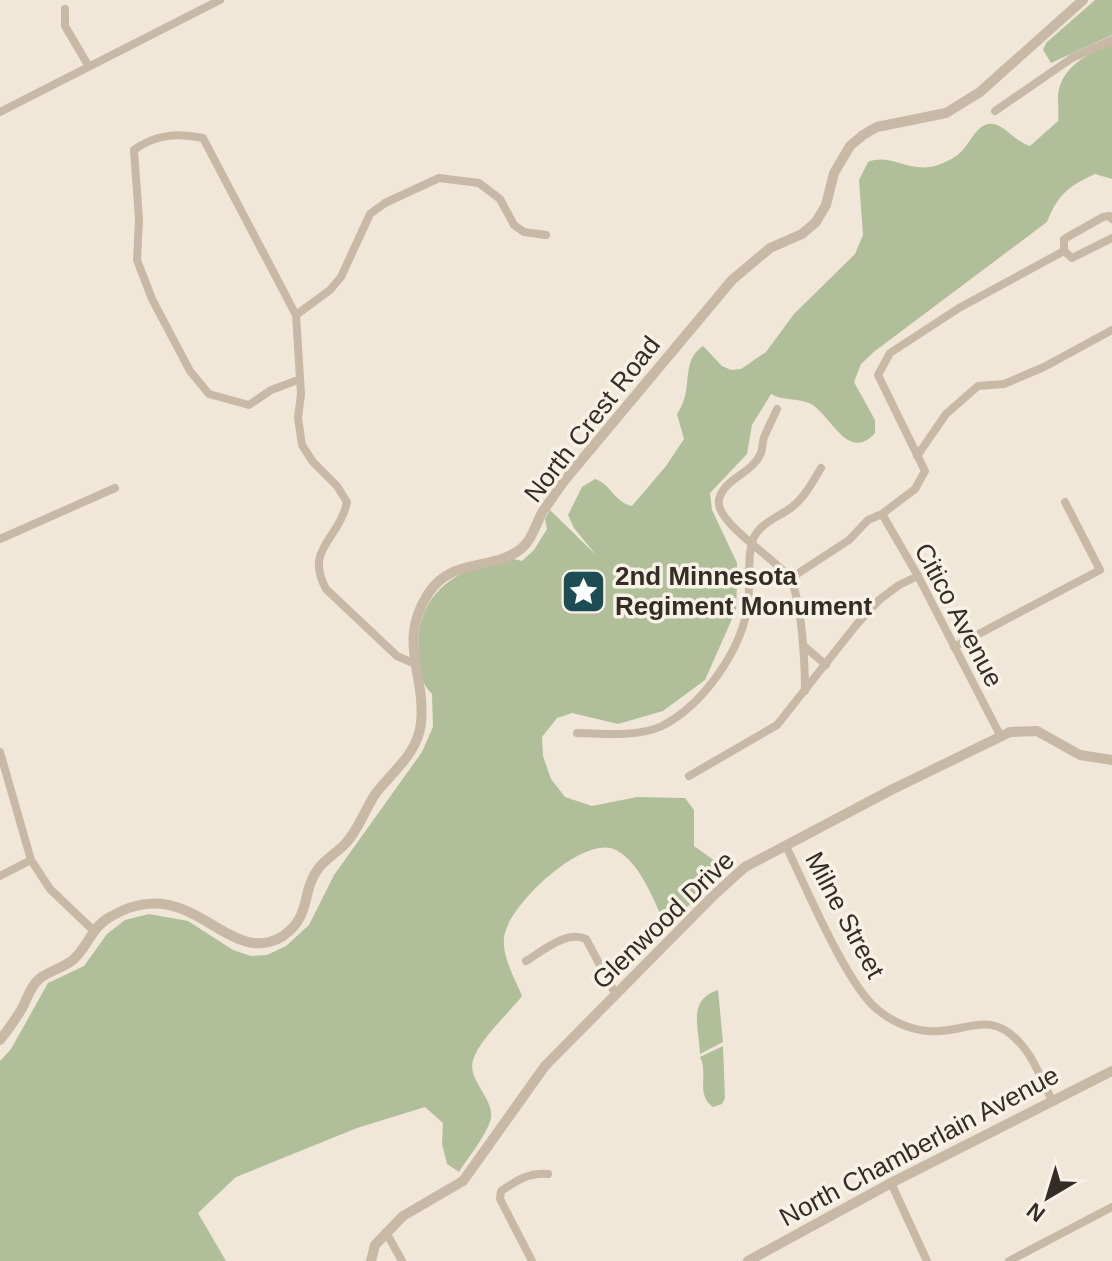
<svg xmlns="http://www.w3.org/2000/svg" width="1112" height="1261" viewBox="0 0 1112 1261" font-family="Arial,sans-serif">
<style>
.green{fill:#b0bf9a}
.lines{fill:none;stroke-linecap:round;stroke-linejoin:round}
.minor{stroke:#c8b8a6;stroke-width:8}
.tertiary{stroke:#c8b8a6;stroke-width:10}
.labels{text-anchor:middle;stroke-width:7;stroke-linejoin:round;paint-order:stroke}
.street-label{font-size:26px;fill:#342c27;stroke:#f8f1e5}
.poi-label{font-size:26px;font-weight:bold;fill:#342c27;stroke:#f8f1e5;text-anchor:start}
</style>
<rect width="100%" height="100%" fill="#f0e7d9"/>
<g class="green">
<path d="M1095,0H1112V35L1051,63L1043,50L1046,43Z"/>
<path d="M1112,44V179L1095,174C1069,186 1058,194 1047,222L875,351L861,364L854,382L875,420V433C847,464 830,412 809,403C797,398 783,401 771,394L752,425L747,454L710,493L712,510L737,563V583L736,610L705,680L663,711L618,724L572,713L557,718L542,737L543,756L551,779L565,797L592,806L637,797L685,798L694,810V846L722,866L716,881L666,926C654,902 641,863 616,850C584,833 506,907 504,938C502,957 515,979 522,996C509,1013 479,1040 473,1060C467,1080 494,1098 491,1118C488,1133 468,1158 459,1172L447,1164L442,1144L443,1123L425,1107L357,1128L236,1177L198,1213L226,1261H0V1061L11,1049L48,983L84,966L107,934L125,920L149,914L188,921L233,950L251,956L267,955L286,946L309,925L334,875L422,752L433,727L432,694C419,681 421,670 419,653C415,618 432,587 465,572C480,565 499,564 514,559L522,561L534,550L547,529L545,519L550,510L596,555L574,528L568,515L582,487L595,479C611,484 614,502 632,506L666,466L684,439L677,414C695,389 679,362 703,346L722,366L731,370L741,369L766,352L794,314L855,254L863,235L859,180L868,162C892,152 911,176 941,164C948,161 956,157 962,151C971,142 978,122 993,124C1004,125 1016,142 1030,146L1058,121C1059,112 1058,104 1058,95C1061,67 1088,53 1112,44Z"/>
<path d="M718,990L723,1042L700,1054C699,1027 687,1000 718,990Z"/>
<path d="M723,1046L725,1098L722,1104L713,1107C695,1094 709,1074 700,1057Z"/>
</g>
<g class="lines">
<g class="minor">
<path d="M65,9V26L88,65"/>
<path d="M995,111L1072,58L1112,40"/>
<path d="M0,112L220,0"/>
<path d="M1064,251V239L1103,217L1110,216L1112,219"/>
<path d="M1064,251L1072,258L1112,238"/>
<path d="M296,315L330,290L341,277L370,214L385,203L439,178L479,183L500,199L514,225L524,232L546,235"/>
<path d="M298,380L271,390L249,405L209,394L190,371L152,299L137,260L139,220L134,150C155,134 178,133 203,138L296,315L301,394L298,418L302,445L313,462L337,486L347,502C339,540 304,549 326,589L397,656L413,663"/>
<path d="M777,409C773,418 768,428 764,437C762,443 763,450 760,455C751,474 723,479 719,500C714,521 774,558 788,576C802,593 805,667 805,691"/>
<path d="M917,456L946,414L978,386L1004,384L1044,367L1112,330"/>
<path d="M882,514L918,576L1000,735"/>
<path d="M0,539L115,488"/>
<path d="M791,578L849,540L868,520L882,514L915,489L925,471L878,375L890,353L959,308L1064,251"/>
<path d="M804,646L826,665"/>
<path d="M954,647L1100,570L1065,502"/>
<path d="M577,733C602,734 639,737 662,726C703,705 742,650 748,604C751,584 746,556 754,537C762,522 779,517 792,507C805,497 813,481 821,468"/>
<path d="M0,752L31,860L50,889L94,931"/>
<path d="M689,776L777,725L857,624L879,600L899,585L918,576"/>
<path d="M786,846C805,885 847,986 878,1010C895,1024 918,1033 940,1031C971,1029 992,1012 1019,1042C1034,1057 1042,1082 1052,1100"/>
<path d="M0,876L31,860"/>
<path d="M526,961C543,951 566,930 586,939L616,995"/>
<path d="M891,1183L927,1261"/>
<path d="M386,1232L402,1261"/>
<path d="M532,1261L500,1199L501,1191C516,1181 529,1172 548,1174"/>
<path d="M1009,1261L1112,1207"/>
</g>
<g class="tertiary">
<path d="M0,1040C8,1030 15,1020 21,1010C27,1000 29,988 39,979C50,970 65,968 75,958C88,945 93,926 110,917C192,868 227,971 283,936C312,916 301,892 318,869C325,859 337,853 345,844C358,831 365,809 376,793C393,771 418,753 421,723C426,674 397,642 428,594C451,558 488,571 518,551C532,542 535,525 543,511C550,501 557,491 564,481L732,280L770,248L802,234L816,222L826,205L834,173L850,146L863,135L877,127L946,113L980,92L1083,0"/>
<path d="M371,1261L375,1245L403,1216L463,1181L545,1066L715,894L745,867L891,790L1010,732L1037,731L1080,755L1112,760"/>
<path d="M748,1261L891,1183L1112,1071"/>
</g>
</g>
<defs>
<symbol id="sight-square" viewBox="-11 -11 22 22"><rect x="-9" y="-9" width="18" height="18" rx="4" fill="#1d4d54" stroke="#f8f1e5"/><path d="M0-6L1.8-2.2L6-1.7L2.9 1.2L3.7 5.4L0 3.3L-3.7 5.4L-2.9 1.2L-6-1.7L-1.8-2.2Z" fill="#fff"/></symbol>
</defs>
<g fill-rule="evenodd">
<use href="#sight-square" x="558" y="566" width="51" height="51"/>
</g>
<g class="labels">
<g class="street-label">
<text transform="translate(592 419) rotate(-52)" y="9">North Crest Road</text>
<text transform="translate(959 615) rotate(62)" y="9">Citico Avenue</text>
<text transform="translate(845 915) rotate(62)" y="9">Milne Street</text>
<text transform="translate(663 920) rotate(-44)" y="9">Glenwood Drive</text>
<text transform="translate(919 1146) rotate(-28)" y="9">North Chamberlain Avenue</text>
</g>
<g class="poi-label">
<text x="615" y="585">2nd Minnesota<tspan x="615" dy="30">Regiment Monument</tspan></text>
</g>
</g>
<g transform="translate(1048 1197) rotate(218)" stroke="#f8f1e5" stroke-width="6" paint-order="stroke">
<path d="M0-6L14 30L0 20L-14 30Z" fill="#342c27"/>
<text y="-12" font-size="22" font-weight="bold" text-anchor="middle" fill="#342c27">N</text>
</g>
</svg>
